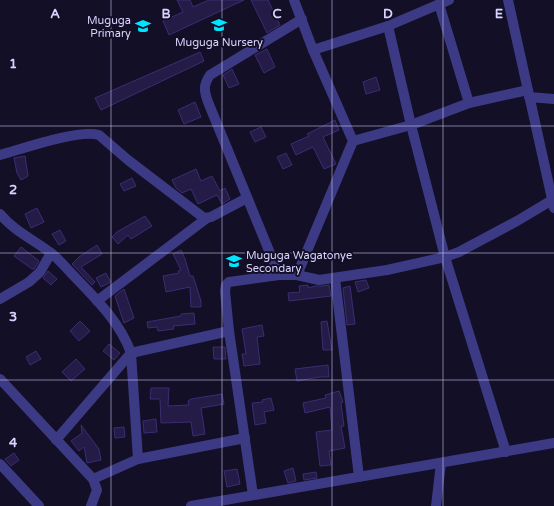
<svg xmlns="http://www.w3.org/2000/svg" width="554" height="506" viewBox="0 0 554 506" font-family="'Varela Round',sans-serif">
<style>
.building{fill:#241b47;stroke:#3b2d73}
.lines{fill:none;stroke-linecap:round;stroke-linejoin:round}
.minor{stroke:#3d3a85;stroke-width:10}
.grid{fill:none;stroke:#d9d4ff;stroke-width:1;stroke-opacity:0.55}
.labels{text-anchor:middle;stroke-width:4;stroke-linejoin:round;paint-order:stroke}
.poi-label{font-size:11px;fill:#d9d4ff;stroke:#130f26;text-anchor:end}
.grid-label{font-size:13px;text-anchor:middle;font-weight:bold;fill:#d9d4ff;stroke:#130f26;stroke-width:4;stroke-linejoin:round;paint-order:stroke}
</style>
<rect width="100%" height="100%" fill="#130f26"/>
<g class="building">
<path d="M177,0H190L193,7L209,0H244L169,35L163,21L183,12Z"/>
<path d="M251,0H268L280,25L267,33Z"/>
<path d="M267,49L275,67L264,73L255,55Z"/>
<path d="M200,52L204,61L101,110L95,98Z"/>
<path d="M232,69L239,84L229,88L223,75Z"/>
<path d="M376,77L380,90L366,94L363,82Z"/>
<path d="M195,102L201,117L184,124L178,110Z"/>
<path d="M335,120L339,130L323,137L336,164L324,169L313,147L296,155L291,144L309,136L307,134Z"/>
<path d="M261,127L266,137L255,142L250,132Z"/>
<path d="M286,153L292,165L283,169L277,157Z"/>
<path d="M25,156L28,176L21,180L17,173L14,158Z"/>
<path d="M196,169L201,181L212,176L220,191L225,188L230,199L222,204L217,195L198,204L191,189L182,193L176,188L172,180Z"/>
<path d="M132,178L136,186L124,191L120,184Z"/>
<path d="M37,208L44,222L31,228L25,214Z"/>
<path d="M145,216L152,226L131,239L128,235L118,244L112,237L117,232Z"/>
<path d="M60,230L66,241L59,245L52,234Z"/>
<path d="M97,245L102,254L81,267L95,282L92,285L72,264L79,257Z"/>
<path d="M21,247L39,261L34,269H32L14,256Z"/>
<path d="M181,250L185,259L190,276H193L201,301V307H191L190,287L166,292L163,276L179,273L178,271L181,270L173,254Z"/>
<path d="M48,271L57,279L51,285L43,278Z"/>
<path d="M106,273L111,282L101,287L96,278Z"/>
<path d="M366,280L369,288L358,292L355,282Z"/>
<path d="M308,285V288L315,286H321L329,285L331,296L289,301L288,293L300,292L299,286Z"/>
<path d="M350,286L355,324L347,325L343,288Z"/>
<path d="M124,289L134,318L124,323L115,296Z"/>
<path d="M194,313L195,324L173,326L174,329L158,331L157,327L148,328L147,322L181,316V314Z"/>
<path d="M80,321L90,331L79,341L70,331Z"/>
<path d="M327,321L332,350H323L321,322Z"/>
<path d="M262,325L264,336L257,337L260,364L244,366L242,354H246L242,329Z"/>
<path d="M109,344L120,353L114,360L103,351Z"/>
<path d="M213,347H225L226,359H214Z"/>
<path d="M36,351L41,359L30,365L26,357Z"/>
<path d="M76,359L85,369L71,381L62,372Z"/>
<path d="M328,365L329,377H320L297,381L295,369Z"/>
<path d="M151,388H169L168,406L189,405L188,401L191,399L222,394L224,404L201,408L205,434L193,436L191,422L161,423L160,399H150Z"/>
<path d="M339,391L343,402L341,403L344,426H341L345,448L329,451L331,465L320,466L316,432L332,430L330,407L305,413L303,403L326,398L325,395Z"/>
<path d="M271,398L274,410L264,412L266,423L255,425L252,403L263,402L262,400Z"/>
<path d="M156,419L157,432L144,433L143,421Z"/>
<path d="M81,425L99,449L101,460L87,463L84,447L79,451L71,441L82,433Z"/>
<path d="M124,427L125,437L115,438L114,428Z"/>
<path d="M14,453L19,460L11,466L5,459Z"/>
<path d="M293,468L296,481L288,483L284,471Z"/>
<path d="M237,469L240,484L227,487L224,471Z"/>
<path d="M316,472L317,478L304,480L303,474Z"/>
</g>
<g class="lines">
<g class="minor">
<path d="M294,0L313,50L353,141L297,275"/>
<path d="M508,0L554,208"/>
<path d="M439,4L469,103"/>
<path d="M388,26L411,125L445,257L506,452"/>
<path d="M313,50L388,26L449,0"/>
<path d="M529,97L554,99"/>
<path d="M353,141L411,125L469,103L528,90"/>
<path d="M0,155C22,149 78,129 99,135L128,160L204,218L211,217L247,198"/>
<path d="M0,214C14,231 34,240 51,253C59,259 66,268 73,275C95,298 120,322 131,353L138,459"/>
<path d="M279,275L208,102C204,91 203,85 210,75L302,19"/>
<path d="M335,278L359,477"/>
<path d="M0,299L29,282L40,272L51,253"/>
<path d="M97,301L207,218"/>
<path d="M0,379L93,479L97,490L91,506"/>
<path d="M56,440L131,353L229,331"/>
<path d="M0,464L39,506"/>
<path d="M93,479L138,459L245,438"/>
<path d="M253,495L229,331L225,291L226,285L229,282L279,275H297L319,280L387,270L445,257L459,252L517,221L552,200"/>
<path d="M191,506L554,443"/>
<path d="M436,506L441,463"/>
</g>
</g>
<path class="grid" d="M111,0V506M222,0V506M332,0V506M443,0V506M0,126H554M0,253H554M0,380H554"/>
<defs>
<symbol id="school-bare" viewBox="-9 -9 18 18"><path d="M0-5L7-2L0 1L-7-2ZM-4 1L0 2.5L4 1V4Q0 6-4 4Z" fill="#00e5ff" stroke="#130f26" stroke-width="2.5" paint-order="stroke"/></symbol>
</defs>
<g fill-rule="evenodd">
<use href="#school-bare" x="208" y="14" width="22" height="22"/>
<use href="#school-bare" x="132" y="15" width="22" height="22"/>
<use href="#school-bare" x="223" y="250" width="22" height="22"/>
</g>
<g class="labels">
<g class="poi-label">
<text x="131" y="24">Muguga<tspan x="131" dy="13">Primary</tspan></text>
<text x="219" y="46" text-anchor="middle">Muguga Nursery</text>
<text x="246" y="259" text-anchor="start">Muguga Wagatonye<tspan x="246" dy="13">Secondary</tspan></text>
</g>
</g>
<g class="grid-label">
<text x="55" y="18">A</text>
<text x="166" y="18">B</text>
<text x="277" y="18">C</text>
<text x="388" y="18">D</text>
<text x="499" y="18">E</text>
<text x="13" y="68">1</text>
<text x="13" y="194">2</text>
<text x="13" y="321">3</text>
<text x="13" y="447">4</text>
</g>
</svg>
